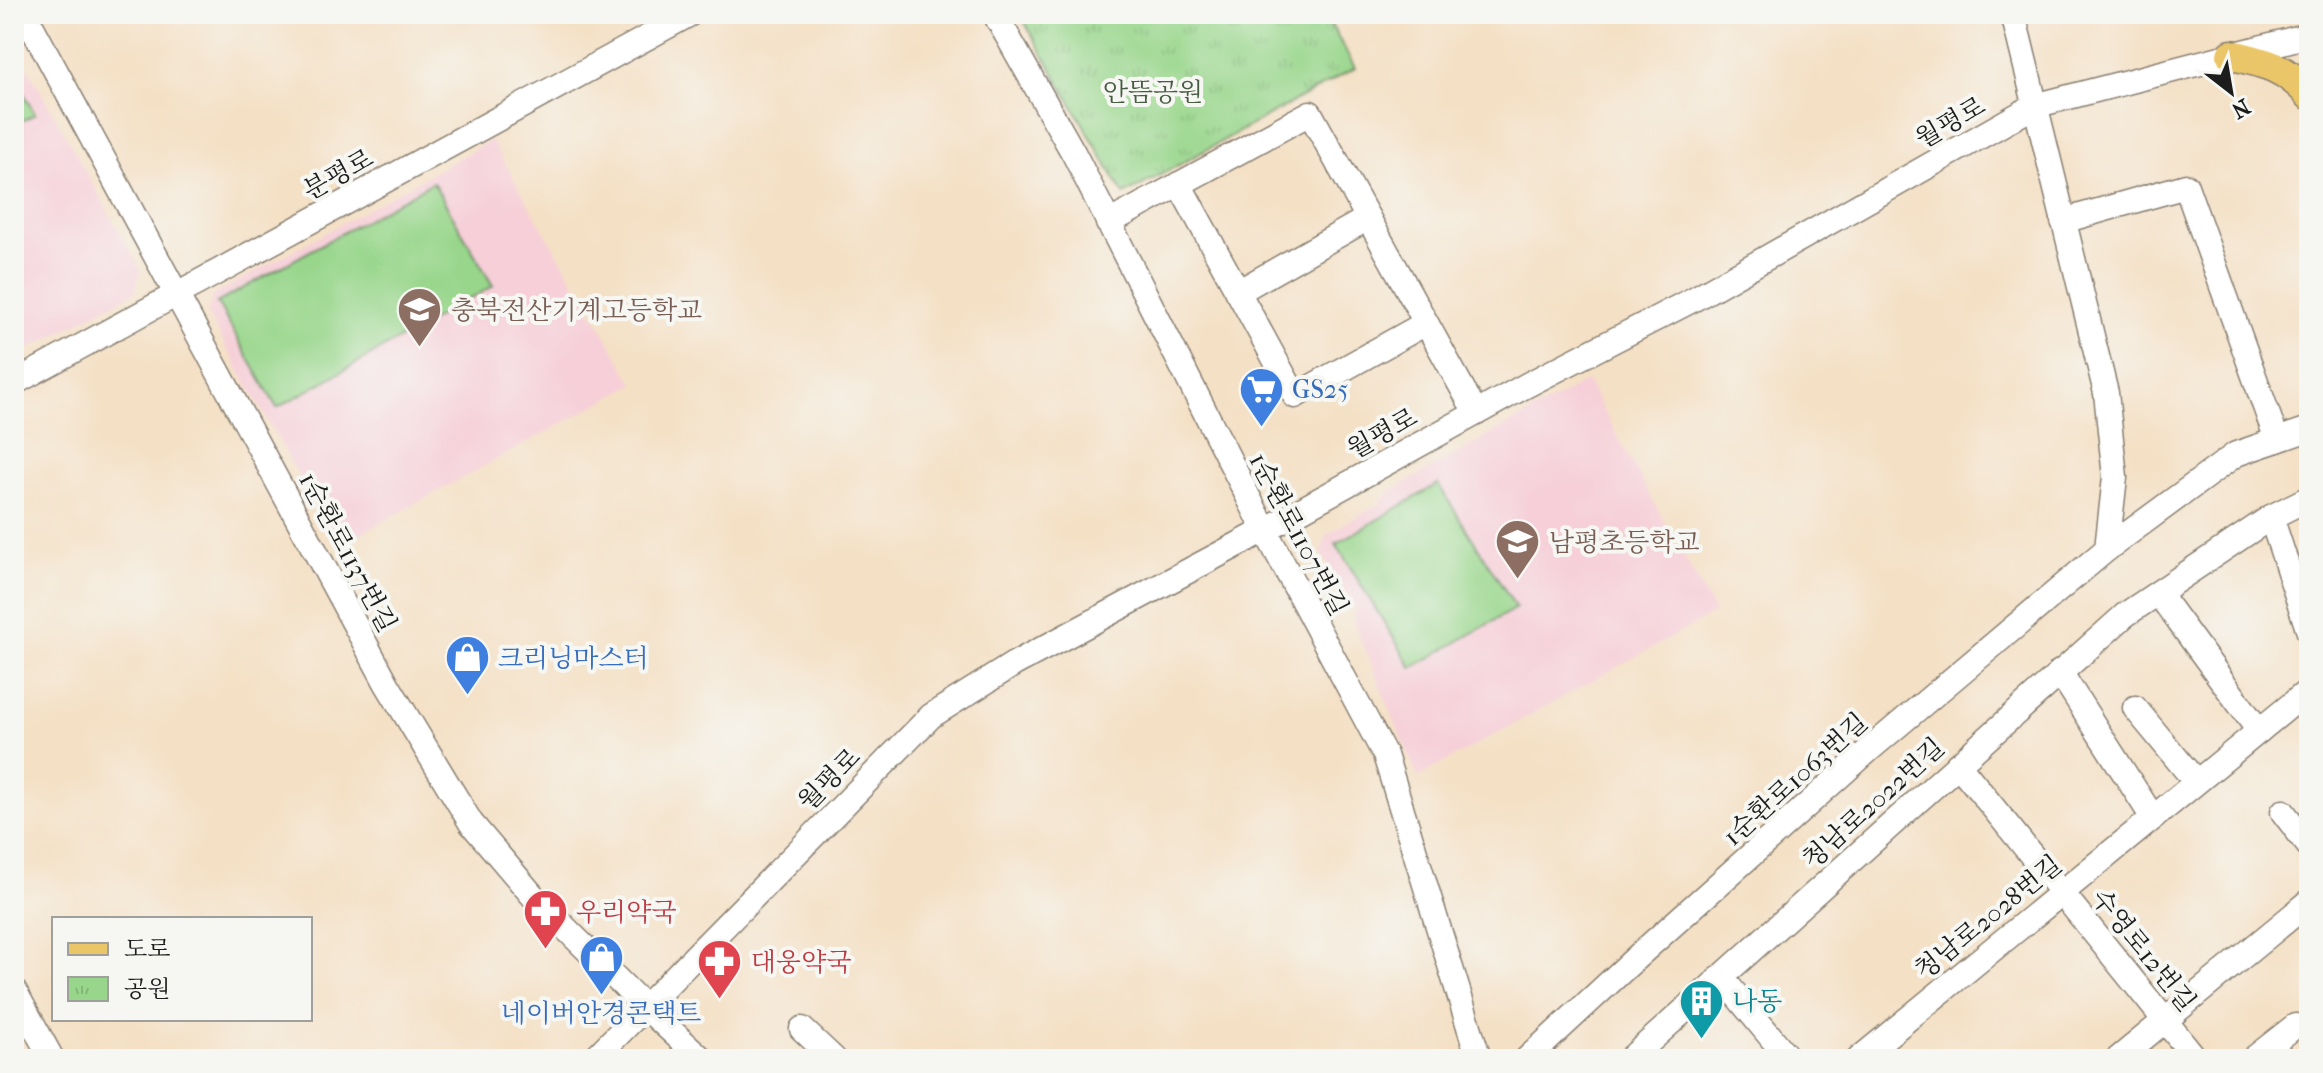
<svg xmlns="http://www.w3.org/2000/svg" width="2323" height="1073" viewBox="0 0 2323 1073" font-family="'IM FELL French Canon','Noto Serif KR',serif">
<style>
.built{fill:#f6cfd8}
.green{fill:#98d68b;stroke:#5a7954;stroke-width:2}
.park{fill:url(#park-tufts);stroke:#5a7954;stroke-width:2}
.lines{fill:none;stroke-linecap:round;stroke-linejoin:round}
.minor-casing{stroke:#887e70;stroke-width:27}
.major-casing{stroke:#887e70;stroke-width:33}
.minor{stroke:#fff;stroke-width:24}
.major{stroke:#ebc669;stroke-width:30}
.labels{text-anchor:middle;stroke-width:8;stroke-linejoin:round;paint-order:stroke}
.park-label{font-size:26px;fill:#475d43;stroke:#f6f6f2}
.street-label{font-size:26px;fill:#1c1c1c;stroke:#f6f6f2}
.education-label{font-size:26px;fill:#785e54;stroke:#f6f6f2;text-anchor:start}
.shop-label{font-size:26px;fill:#366cbe;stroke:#f6f6f2;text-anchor:start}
.health-label{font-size:26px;fill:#be3a42;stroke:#f6f6f2;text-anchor:start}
.culture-label{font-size:26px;fill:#0d838f;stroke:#f6f6f2;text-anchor:start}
</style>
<defs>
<pattern id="park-tufts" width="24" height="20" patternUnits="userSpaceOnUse" patternTransform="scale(2)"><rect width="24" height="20" fill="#98d68b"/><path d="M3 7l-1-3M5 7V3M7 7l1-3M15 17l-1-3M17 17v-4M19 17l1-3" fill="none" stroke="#82b777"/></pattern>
</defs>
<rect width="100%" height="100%" fill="#f6f6f2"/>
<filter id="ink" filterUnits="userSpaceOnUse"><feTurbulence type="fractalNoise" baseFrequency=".0125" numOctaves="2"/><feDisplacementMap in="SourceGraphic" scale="16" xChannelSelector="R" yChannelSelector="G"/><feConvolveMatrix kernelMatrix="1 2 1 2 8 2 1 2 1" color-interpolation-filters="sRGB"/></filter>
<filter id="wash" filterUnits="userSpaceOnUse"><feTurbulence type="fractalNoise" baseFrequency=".006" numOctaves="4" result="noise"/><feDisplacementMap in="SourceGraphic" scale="32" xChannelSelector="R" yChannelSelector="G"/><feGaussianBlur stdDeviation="1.8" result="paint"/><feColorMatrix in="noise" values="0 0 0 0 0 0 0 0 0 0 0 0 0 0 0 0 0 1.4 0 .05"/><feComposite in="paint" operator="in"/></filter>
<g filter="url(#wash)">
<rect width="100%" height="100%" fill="#f4e0c5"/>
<g class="built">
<path d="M14,43L140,269L136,291L14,357Z"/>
<path d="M491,140L634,384L338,546L207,313L212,296Z"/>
<path d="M1587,381L1715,613L1418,777L1353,621L1355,607L1321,554L1326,535L1382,502L1390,491Z"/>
</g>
<g class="green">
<path d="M14,75L35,114L14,125Z"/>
<path d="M433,182L493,286L277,408L217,303Z"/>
<path d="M1438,484L1516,608L1412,668L1336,544Z"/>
</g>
<path class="park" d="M1020,14H1325L1355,68L1124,195Z"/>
</g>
<g filter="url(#ink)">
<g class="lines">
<defs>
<g id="minor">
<path d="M25,14L387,684L471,823L533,896L645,1007L702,1059"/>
<path d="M995,14L1074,154L1265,530L1385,755L1479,1059"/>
<path d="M1179,184L1295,396L1426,323"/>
<path d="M2063,221L2186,186L2277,440"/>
<path d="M1108,223L1310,113L1476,413"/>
<path d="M1238,292L1368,218"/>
<path d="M14,383L690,14"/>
<path d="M2271,517L2309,632"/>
<path d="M2107,549L2236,454L2309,429"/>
<path d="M2158,593L2259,731"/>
<path d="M2060,672L2153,818"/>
<path d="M2135,708L2196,782"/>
<path d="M1958,764L2196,1059"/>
<path d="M2283,812L2309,846"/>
<path d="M1722,978L1789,1059"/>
<path d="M14,990L52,1059"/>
<path d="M802,1029L834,1059"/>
<path d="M594,1059L931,716L1014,664L1265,530L1527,385L1694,299L2034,106L2309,35"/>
<path d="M1527,1059L1638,956L1871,748L2107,549L2115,477L2106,393L2013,14"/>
<path d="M1630,1059L2125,615L2271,517L2309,498"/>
<path d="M1859,1059L2309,690"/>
<path d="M2118,1059L2309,902"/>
<path d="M2253,1059L2295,1026"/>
</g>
<path id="major" d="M2232,55C2266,63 2285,67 2309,94"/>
</defs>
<use href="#minor" class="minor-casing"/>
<use href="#major" class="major-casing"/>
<use href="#minor" class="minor"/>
<use href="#major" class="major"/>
</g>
</g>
<defs>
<symbol id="school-pin" viewBox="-11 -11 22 30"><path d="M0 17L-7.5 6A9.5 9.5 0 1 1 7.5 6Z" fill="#8d6e63" stroke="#f6f6f2"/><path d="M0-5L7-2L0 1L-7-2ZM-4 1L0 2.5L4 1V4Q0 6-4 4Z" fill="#fff"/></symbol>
<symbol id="supermarket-pin" viewBox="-11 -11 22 30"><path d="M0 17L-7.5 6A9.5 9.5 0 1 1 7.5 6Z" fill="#3f7fe0" stroke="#f6f6f2"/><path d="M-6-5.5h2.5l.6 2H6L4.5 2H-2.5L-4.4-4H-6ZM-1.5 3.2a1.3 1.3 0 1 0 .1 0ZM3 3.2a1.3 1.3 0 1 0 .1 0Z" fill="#fff"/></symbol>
<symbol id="shop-pin" viewBox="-11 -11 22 30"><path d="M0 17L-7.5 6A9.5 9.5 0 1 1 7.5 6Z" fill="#3f7fe0" stroke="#f6f6f2"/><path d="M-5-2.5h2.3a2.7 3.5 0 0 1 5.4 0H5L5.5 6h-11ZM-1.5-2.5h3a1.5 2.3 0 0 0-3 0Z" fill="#fff"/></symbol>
<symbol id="pharmacy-pin" viewBox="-11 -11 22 30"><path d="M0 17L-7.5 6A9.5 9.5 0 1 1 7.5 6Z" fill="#e0444e" stroke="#f6f6f2"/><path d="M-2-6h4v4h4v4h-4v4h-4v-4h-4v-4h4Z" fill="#fff"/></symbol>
<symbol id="building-pin" viewBox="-11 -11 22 30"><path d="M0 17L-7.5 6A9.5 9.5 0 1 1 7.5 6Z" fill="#0f9aa8" stroke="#f6f6f2"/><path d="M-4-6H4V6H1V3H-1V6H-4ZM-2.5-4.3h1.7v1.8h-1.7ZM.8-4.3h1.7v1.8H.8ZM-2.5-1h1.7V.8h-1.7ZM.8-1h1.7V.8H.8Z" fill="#fff"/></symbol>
</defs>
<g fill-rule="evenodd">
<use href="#school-pin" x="394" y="284" width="51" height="69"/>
<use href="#supermarket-pin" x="1236" y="364" width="51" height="69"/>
<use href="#school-pin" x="1492" y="516" width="51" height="69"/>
<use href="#shop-pin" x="442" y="632" width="51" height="69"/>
<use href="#pharmacy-pin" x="520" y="886" width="51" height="69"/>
<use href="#shop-pin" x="576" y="932" width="51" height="69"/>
<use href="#pharmacy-pin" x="694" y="936" width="51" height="69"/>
<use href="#building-pin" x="1676" y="976" width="51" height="69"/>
</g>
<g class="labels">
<g class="park-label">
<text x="1153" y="101">안뜸공원</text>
</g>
<g class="street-label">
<text transform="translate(1950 122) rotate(-30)" y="9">월평로</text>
<text transform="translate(338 174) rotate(-29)" y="9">분평로</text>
<text transform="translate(1382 433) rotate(-29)" y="9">월평로</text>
<text transform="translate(1299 534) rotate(62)" y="9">1순환로1107번길</text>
<text transform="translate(348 552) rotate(62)" y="9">1순환로1137번길</text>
<text transform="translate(829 779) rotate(-45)" y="9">월평로</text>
<text transform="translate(1795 779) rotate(-42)" y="9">1순환로1063번길</text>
<text transform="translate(1873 803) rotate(-42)" y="9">청남로2022번길</text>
<text transform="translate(1988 917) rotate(-39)" y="9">청남로2028번길</text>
<text transform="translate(2144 950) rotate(51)" y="9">수영로12번길</text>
</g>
<g class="education-label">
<text x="451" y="319">충북전산기계고등학교</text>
<text x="1549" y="551">남평초등학교</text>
</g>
<g class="shop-label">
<text x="1292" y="398">GS25</text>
<text x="498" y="667">크리닝마스터</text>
<text x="601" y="1022" text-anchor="middle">네이버안경콘택트</text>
</g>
<g class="health-label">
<text x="576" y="921">우리약국</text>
<text x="751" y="971">대웅약국</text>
</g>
<g class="culture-label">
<text x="1732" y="1010">나동</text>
</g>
</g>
<rect width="2323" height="1073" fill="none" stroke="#f6f6f2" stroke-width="48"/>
<rect x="52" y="917" width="260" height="104" fill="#f6f6f2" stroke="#9f9f9c" stroke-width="2"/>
<rect x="68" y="943" width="40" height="12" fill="#ebc669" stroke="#9f9f9c" stroke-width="2"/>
<text x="124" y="957" font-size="24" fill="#1c1c1c">도로</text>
<rect x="68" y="977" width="40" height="24" fill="url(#park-tufts)" stroke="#9f9f9c" stroke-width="2"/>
<text x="124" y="997" font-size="24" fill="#1c1c1c">공원</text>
<g transform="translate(2231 92) rotate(149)" stroke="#f6f6f2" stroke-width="6" paint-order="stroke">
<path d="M0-6L14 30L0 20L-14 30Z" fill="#1c1c1c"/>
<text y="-12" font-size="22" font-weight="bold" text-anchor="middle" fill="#1c1c1c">N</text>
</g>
</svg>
